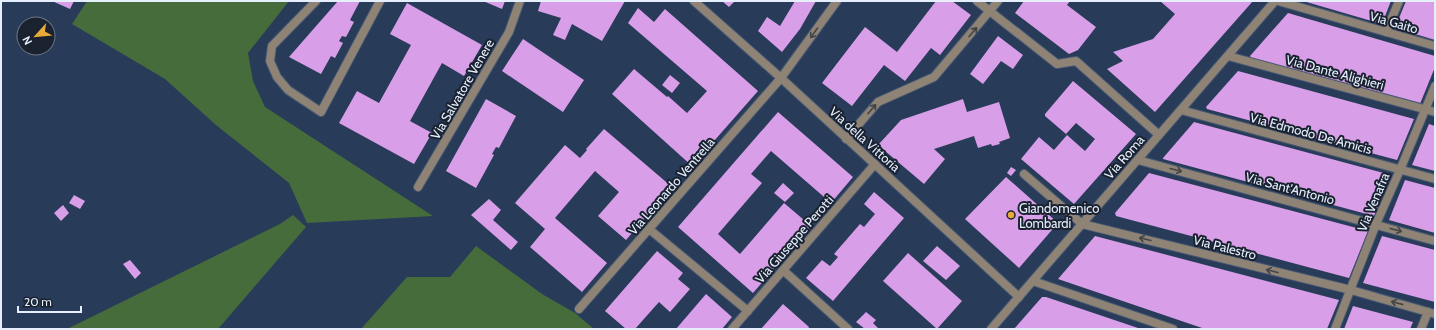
<svg xmlns="http://www.w3.org/2000/svg" width="1436" height="330" viewBox="0 0 1436 330" font-family="Cabin,sans-serif">
<style>
.green{fill:#466c3b}
.building{fill:#d99ee8}
.lines{fill:none;stroke-linecap:round;stroke-linejoin:round}
.minor-casing{stroke:#465873;stroke-width:10}
.tertiary-casing{stroke:#465873;stroke-width:10}
.minor{stroke:#8e8374;stroke-width:8}
.tertiary{stroke:#8e8374;stroke-width:8}
.oneway{stroke:#434448}
.poi-dot{fill:#e8ab37;stroke:#1a2230;stroke-width:1.5}
.labels{text-anchor:middle;stroke-width:4;stroke-linejoin:round;paint-order:stroke}
.street-label{font-size:13px;fill:#e5effe;stroke:#1a2230}
.poi-label{font-size:13px;fill:#e5effe;stroke:#1a2230;text-anchor:start}
</style>
<rect width="100%" height="100%" fill="#283b59"/>
<g class="green">
<path d="M87,1H289L248,53L253,81L265,107L433,216L307,223L289,183L216,125L165,79L72,24Z"/>
<path d="M293,215L306,227L218,329H67L280,224Z"/>
<path d="M476,246L542,294L575,313L594,329H361L407,277H450Z"/>
</g>
<g class="building">
<path d="M52,1H74L70,9Z"/>
<path d="M338,1H360L350,20L354,22L346,37L342,36L339,41L343,43L335,58L331,56L321,74L289,57Z"/>
<path d="M483,1H505L502,9Z"/>
<path d="M541,1H625L602,41L572,24L565,40L553,35L561,18L538,11Z"/>
<path d="M722,1H735L729,7Z"/>
<path d="M795,1H816L800,29L782,52L758,31L767,17L780,26Z"/>
<path d="M936,1H952L971,15L940,55L931,48L905,81L884,65L852,106L822,83L865,27L897,52Z"/>
<path d="M1024,1H1070L1067,5L1096,27L1078,50L1069,54L1015,13Z"/>
<path d="M1160,1H1253L1155,112L1107,69L1123,61L1113,52L1153,39L1175,14Z"/>
<path d="M1303,1H1391L1382,24Z"/>
<path d="M1406,1H1435V40L1395,28Z"/>
<path d="M407,3L482,45L464,76L442,63L410,121L432,133L414,164L339,123L357,91L379,103L411,45L390,34Z"/>
<path d="M638,8L654,22L665,9L758,91L692,166L612,94L634,69L667,97L668,96L687,113L707,91L628,23Z"/>
<path d="M1288,13L1435,56V67L1420,104L1251,58L1250,56Z"/>
<path d="M998,36L1023,55L1013,69L1001,61L983,84L970,74Z"/>
<path d="M523,39L584,80L563,112L502,71Z"/>
<path d="M1238,71L1414,119L1397,160L1207,109L1206,107Z"/>
<path d="M670,75L680,83L672,93L662,85Z"/>
<path d="M1073,81L1136,134L1074,204L1021,159L1039,137L1054,150L1067,135L1085,151L1095,139L1076,123L1066,134L1045,116V114Z"/>
<path d="M486,99L516,116L499,148L496,147L492,154L494,155L476,188L446,171Z"/>
<path d="M963,99L967,112L999,102L1010,138L999,142L1000,144L992,146L991,144L978,148L974,136L934,149L945,159L924,184L878,145L901,120Z"/>
<path d="M778,112L853,177L831,203L771,151L751,174L762,183L718,234L740,254L784,203L811,226L753,293L678,227Z"/>
<path d="M1194,122L1391,175L1374,216L1163,159V158Z"/>
<path d="M1429,124L1435,126V171L1412,165Z"/>
<path d="M604,129L672,187L626,240L598,216L619,192L595,171L555,218L607,263L582,292L530,247L545,229L515,203L565,145L580,158L587,150L586,149Z"/>
<path d="M1011,167L1016,170L1011,176L1007,173Z"/>
<path d="M1149,173L1368,231L1349,278L1116,216L1115,213Z"/>
<path d="M1006,177L1058,223L1019,268L965,219Z"/>
<path d="M1405,180L1435,188V233L1389,220Z"/>
<path d="M783,183L794,193L785,202L774,193Z"/>
<path d="M874,192L904,218L833,301L806,278L822,260L830,266L838,257L834,254L860,224L864,227L875,214L864,204Z"/>
<path d="M74,195L85,201L80,209L69,203Z"/>
<path d="M489,199L501,210L493,220L518,242L511,250L471,215Z"/>
<path d="M63,205L69,213L61,221L54,213Z"/>
<path d="M1095,236L1339,300L1327,329H1205L1058,279Z"/>
<path d="M1382,236L1435,250V302L1363,283Z"/>
<path d="M937,246L960,266L946,280L923,261Z"/>
<path d="M657,251L683,273L678,279L690,289L670,312L659,302L635,329H626L605,311Z"/>
<path d="M908,253L962,301L937,329L883,281Z"/>
<path d="M130,260L141,273L135,279L123,264Z"/>
<path d="M706,294L732,317L722,329H676Z"/>
<path d="M1042,297H1046L1141,329H1014Z"/>
<path d="M783,304L809,327L808,329H761Z"/>
<path d="M1353,306L1413,322L1410,329H1344Z"/>
<path d="M866,312L876,320L873,323L879,329H865L856,322Z"/>
</g>
<g class="lines">
<defs>
<g id="minor">
<path d="M316,1L272,46L270,61L277,77L288,90L321,112L380,1"/>
<path d="M694,1L781,78L1019,297"/>
<path d="M977,1L1057,64L1076,61L1159,135"/>
<path d="M1278,1L1435,46"/>
<path d="M1386,32L1399,1"/>
<path d="M1228,56L1435,112"/>
<path d="M1181,110L1435,179"/>
<path d="M846,139L878,102L934,77L998,1"/>
<path d="M1138,160L1435,241"/>
<path d="M1024,174L1082,224L1351,290L1435,314"/>
<path d="M418,187L509,32L520,1"/>
<path d="M649,229L748,311"/>
<path d="M783,270L848,329"/>
<path d="M1033,281L1173,329"/>
<path d="M579,309L781,78L837,1"/>
<path d="M732,329L875,164"/>
<path d="M1335,329L1376,224L1400,170L1435,86"/>
<path d="M1421,329L1428,312"/>
</g>
<path id="tertiary" d="M991,329L1275,1"/>
</defs>
<use href="#minor" class="minor-casing"/>
<use href="#tertiary" class="tertiary-casing"/>
<use href="#minor" class="minor"/>
<use href="#tertiary" class="tertiary"/>
</g>
<defs><path id="oneway-shaft" d="M-6 0H5M1.5-3L5.5 0L1.5 3" fill="none" stroke-width="1.6" stroke-linecap="round" stroke-linejoin="round"/></defs>
<g class="oneway">
<use href="#oneway-shaft" transform="translate(973 32) rotate(-49)"/>
<use href="#oneway-shaft" transform="translate(814 33) rotate(126)"/>
<use href="#oneway-shaft" transform="translate(872 109) rotate(-49)"/>
<use href="#oneway-shaft" transform="translate(1176 170) rotate(15)"/>
<use href="#oneway-shaft" transform="translate(1396 230) rotate(15)"/>
<use href="#oneway-shaft" transform="translate(1145 239) rotate(-166)"/>
<use href="#oneway-shaft" transform="translate(1272 271) rotate(-166)"/>
<use href="#oneway-shaft" transform="translate(1397 303) rotate(-165)"/>
</g>
<circle class="poi-dot" cx="1011" cy="215" r="4"/>
<g class="labels">
<g class="street-label">
<text transform="translate(1394 22) rotate(16)" y="5">Via Gaito</text>
<text transform="translate(1335 72) rotate(15)" y="5">Via Dante Alighieri</text>
<text transform="translate(462 89) rotate(-60)" y="5">Via Salvatore Venere</text>
<text transform="translate(1311 133) rotate(15)" y="5">Via Edmodo De Amicis</text>
<text transform="translate(865 139) rotate(42)" y="5">Via della Vittoria</text>
<text transform="translate(1124 157) rotate(-49)" y="5">Via Roma</text>
<text transform="translate(671 186) rotate(-49)" y="5">Via Leonardo Ventrella</text>
<text transform="translate(1290 188) rotate(15)" y="5">Via Sant'Antonio</text>
<text transform="translate(1373 202) rotate(-67)" y="5">Via Venafra</text>
<text transform="translate(794 239) rotate(-49)" y="5">Via Giuseppe Perotti</text>
<text transform="translate(1225 247) rotate(14)" y="5">Via Palestro</text>
</g>
<g class="poi-label">
<text x="1019" y="213">Giandomenico<tspan x="1019" dy="15">Lombardi</tspan></text>
</g>
</g>
<rect width="1436" height="330" fill="none" stroke="#e5effe" stroke-width="4"/>
<g transform="translate(36 36) rotate(243)"><circle r="19" fill="#1a2230" stroke="#6b7482"/>
<path d="M0-3L7 15L0 10L-7 15Z" fill="#e8ab37"/>
<text y="-6" font-size="11" font-weight="bold" text-anchor="middle" fill="#e5effe">N</text>
</g>
<path d="M18 306v6h63v-6" fill="none" stroke="#e5effe" stroke-width="2"/>
<text x="24" y="306" font-size="12" fill="#e5effe" stroke="#1a2230" stroke-width="3" paint-order="stroke">20 m</text>
</svg>
